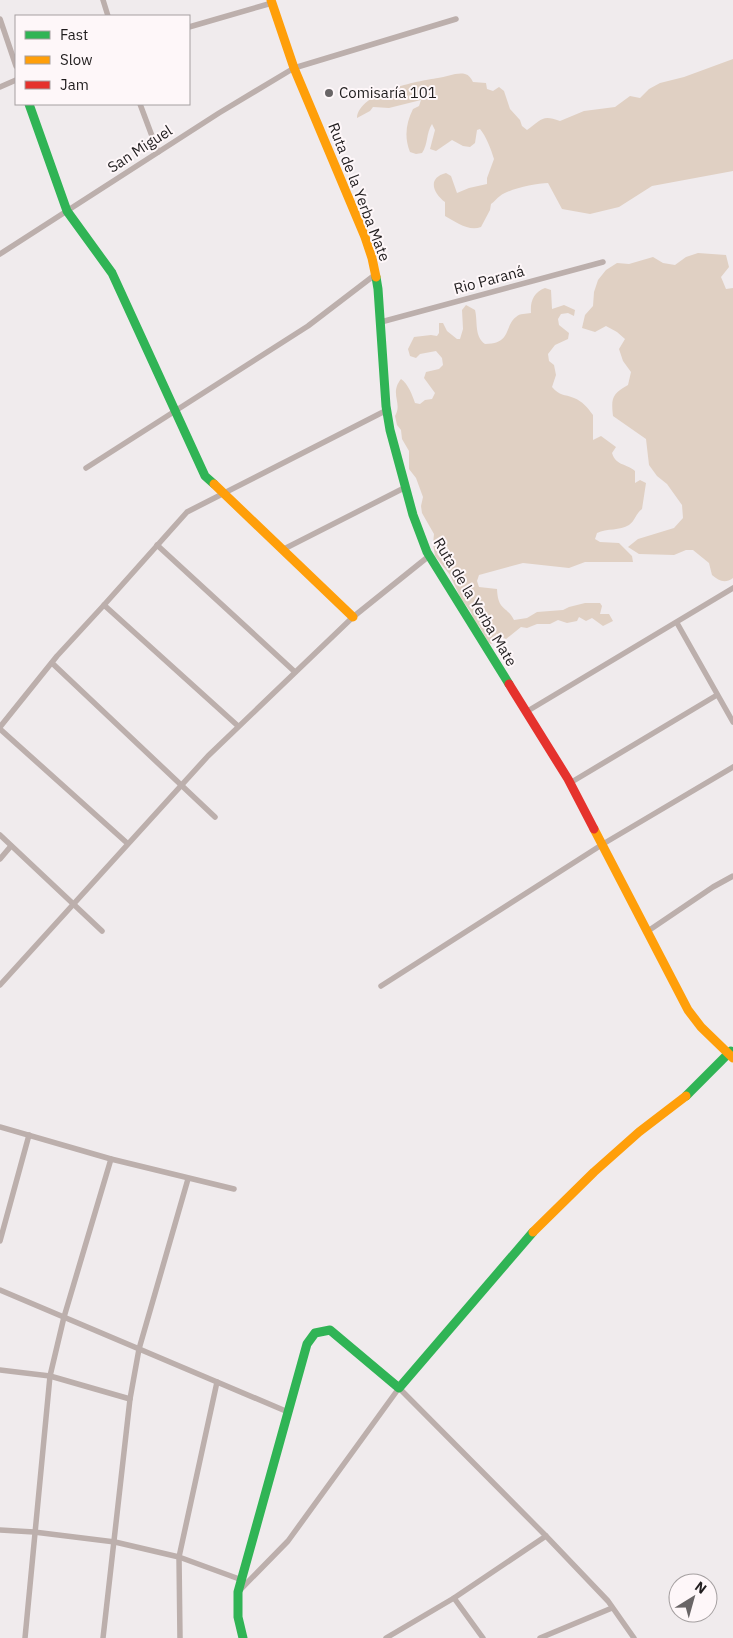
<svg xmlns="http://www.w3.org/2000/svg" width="733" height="1638" viewBox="0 0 733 1638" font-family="'IBM Plex Sans',sans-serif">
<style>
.green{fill:#e0d0c3}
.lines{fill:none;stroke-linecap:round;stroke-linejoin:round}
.street{stroke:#bcafac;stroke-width:5.5}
.fast{stroke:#30b455;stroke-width:9}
.slow{stroke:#ff9f0a;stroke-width:9}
.jam{stroke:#e5322d;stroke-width:9}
.poi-dot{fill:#696566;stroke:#fef7f9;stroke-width:2}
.labels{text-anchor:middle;stroke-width:4;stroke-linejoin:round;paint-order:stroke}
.poi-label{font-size:15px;fill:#201d1e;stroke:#fef7f9;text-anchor:start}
.street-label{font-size:15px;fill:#201d1e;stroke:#fef7f9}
</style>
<rect width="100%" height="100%" fill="#f0ebed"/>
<g class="green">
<path d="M733,59V171L652,186L619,207L590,214L562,209L548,183C536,183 509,189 500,196C497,198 494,202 491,204L490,210L481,227C469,232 456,222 445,216V202C433,193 427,178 446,173L451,176L457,193L469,188L487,184V178L494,159C491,149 486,136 480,129L477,130L475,143L470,147L463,146L452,140L436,151L430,149L435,130L432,124C426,133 428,145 422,153L416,154L410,152C404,137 406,123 413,109L419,106L421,100L389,108L373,107L370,111L357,118C359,92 418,81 438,78C446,77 457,72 465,74C469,75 471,78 473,82L486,83L487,89L493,91L499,87L504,91L510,109L520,120L522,126L527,130C541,120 542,114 560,121L584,111L615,107L630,96L640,98L649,89L660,83L684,77Z"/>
<path d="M698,253L726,255L729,267L721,277L726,289L733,288V578C725,584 719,581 712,575L709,563L693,550H686L674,555L639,554L628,547L638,539L674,528L683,518L682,505L667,484L657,476L649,465L646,439L613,416C611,398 612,394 628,385L631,372L623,361L619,349L625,339L617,332L606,326L595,332L582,328L585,315L593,306L594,292L598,280L606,270L617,263L629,264L653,257L663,263L675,265L686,257Z"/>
<path d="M545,288L551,290L552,309L564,305L575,310L574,316L568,313L561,314L558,319L559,325L569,333L568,339L555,345L548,354L549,361L554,365L556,375L552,387C560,396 564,394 574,398C582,401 588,408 593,415V440L601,436L616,447L612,453C616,466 626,463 635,471V483L640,480L646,483L642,509C636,513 635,521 629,525C620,531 607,528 597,533L595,539L600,542L619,543L632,556L633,562H585L569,568L523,563L479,575L477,581L479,587L497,589C498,611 506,605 514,620L527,618L537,612L563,610L569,607L585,603H600L602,606L600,614H609L613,621L603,626L592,618L586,621L579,617L577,621L567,623L558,620L550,624H537L527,628L521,627L506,639L496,634V640L491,644L488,642L479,626L474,622L471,612L461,599L450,575L435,556L433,544L434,534L422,513L421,506L423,497L416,478L409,469V451L402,439L401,430L397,425L395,416C403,403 389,394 401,379C408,384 412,394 415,403L420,404L425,400L432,399L435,393L424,378L426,372L439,369L443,365L442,358L436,351L420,354L416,358L410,356L408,349L414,337L431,335L437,336L439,333V323H443L447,331L457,339H460L463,329L462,310L466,305L475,310C478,322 474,336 485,344C512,344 504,326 516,317C520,313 526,314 531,313C530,301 534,292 545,288Z"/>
</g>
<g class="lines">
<g class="street">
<path d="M103,0L108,16"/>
<path d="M0,19L16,66"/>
<path d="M189,27L272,3"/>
<path d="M0,87L16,80"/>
<path d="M140,104L158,152"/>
<path d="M0,254L219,113L294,68L456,19"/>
<path d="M381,322L603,262"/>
<path d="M86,468L308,326L376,274"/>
<path d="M157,545L295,672"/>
<path d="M282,550L406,487"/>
<path d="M104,605L187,512L387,410"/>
<path d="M677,623L733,722"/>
<path d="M52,663L215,817"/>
<path d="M526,712L733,588"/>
<path d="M0,727L57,656L104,605L238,726"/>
<path d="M0,729L127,843"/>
<path d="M570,783L717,695"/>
<path d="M0,835L102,931"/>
<path d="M0,859L11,846"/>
<path d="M648,931L713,887L733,876"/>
<path d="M0,985L208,756L353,617L429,556"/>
<path d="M381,986L603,844L733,767"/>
<path d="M0,1127L111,1159L234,1189"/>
<path d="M0,1241L29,1135"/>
<path d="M0,1290L288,1412"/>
<path d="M0,1370L50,1376L25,1638"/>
<path d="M130,1399L139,1349L188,1179"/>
<path d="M0,1530L34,1532L115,1542L179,1557L242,1580"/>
<path d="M240,1590L288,1541L399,1388L546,1536L608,1601L634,1638"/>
<path d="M454,1598L546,1536"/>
<path d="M103,1638L130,1399L50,1376L64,1317L111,1159"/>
<path d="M180,1638L179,1557L217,1382"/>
<path d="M386,1638L454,1598L483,1638"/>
<path d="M540,1638L612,1608"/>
</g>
<g class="fast">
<path d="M29,104L67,211L112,273L205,476L214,484"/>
<path d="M376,277L378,289L386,406L390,430L413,515L427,552L509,684"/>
<path d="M686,1096L731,1051"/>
<path d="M243,1638L238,1617V1592L307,1344L315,1333L330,1330L399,1388L533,1232"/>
</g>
<g class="slow">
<path d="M271,0L294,68L365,237L372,258L376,277"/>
<path d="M214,484L353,617"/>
<path d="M594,829L688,1010L701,1027L733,1058"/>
<path d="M533,1232L594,1172L639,1132L686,1096"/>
</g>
<path class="jam" d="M509,684L568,779L594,829"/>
</g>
<circle class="poi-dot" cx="329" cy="93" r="5"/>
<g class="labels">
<g class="poi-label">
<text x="339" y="98">Comisaría 101</text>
</g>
<g class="street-label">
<text transform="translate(140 149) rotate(-33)" y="5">San Miguel</text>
<text transform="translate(359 192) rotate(69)" y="5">Ruta de la Yerba Mate</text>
<text transform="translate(489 280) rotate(-15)" y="5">Rio Paraná</text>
<text transform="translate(475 602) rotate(59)" y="5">Ruta de la Yerba Mate</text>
</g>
</g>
<rect x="15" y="15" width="175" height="90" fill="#fef7f9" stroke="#a5a0a1"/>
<rect x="25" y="31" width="25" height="8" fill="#30b455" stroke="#a5a0a1"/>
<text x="60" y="40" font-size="15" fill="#201d1e">Fast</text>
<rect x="25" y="56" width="25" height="8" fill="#ff9f0a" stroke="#a5a0a1"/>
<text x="60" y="65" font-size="15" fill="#201d1e">Slow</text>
<rect x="25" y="81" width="25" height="8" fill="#e5322d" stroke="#a5a0a1"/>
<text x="60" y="90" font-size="15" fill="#201d1e">Jam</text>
<g transform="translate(693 1598) rotate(37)"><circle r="24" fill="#fef7f9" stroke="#a5a0a1"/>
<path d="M0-4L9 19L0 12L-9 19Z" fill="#696566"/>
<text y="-8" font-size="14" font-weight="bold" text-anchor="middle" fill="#201d1e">N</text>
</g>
</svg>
